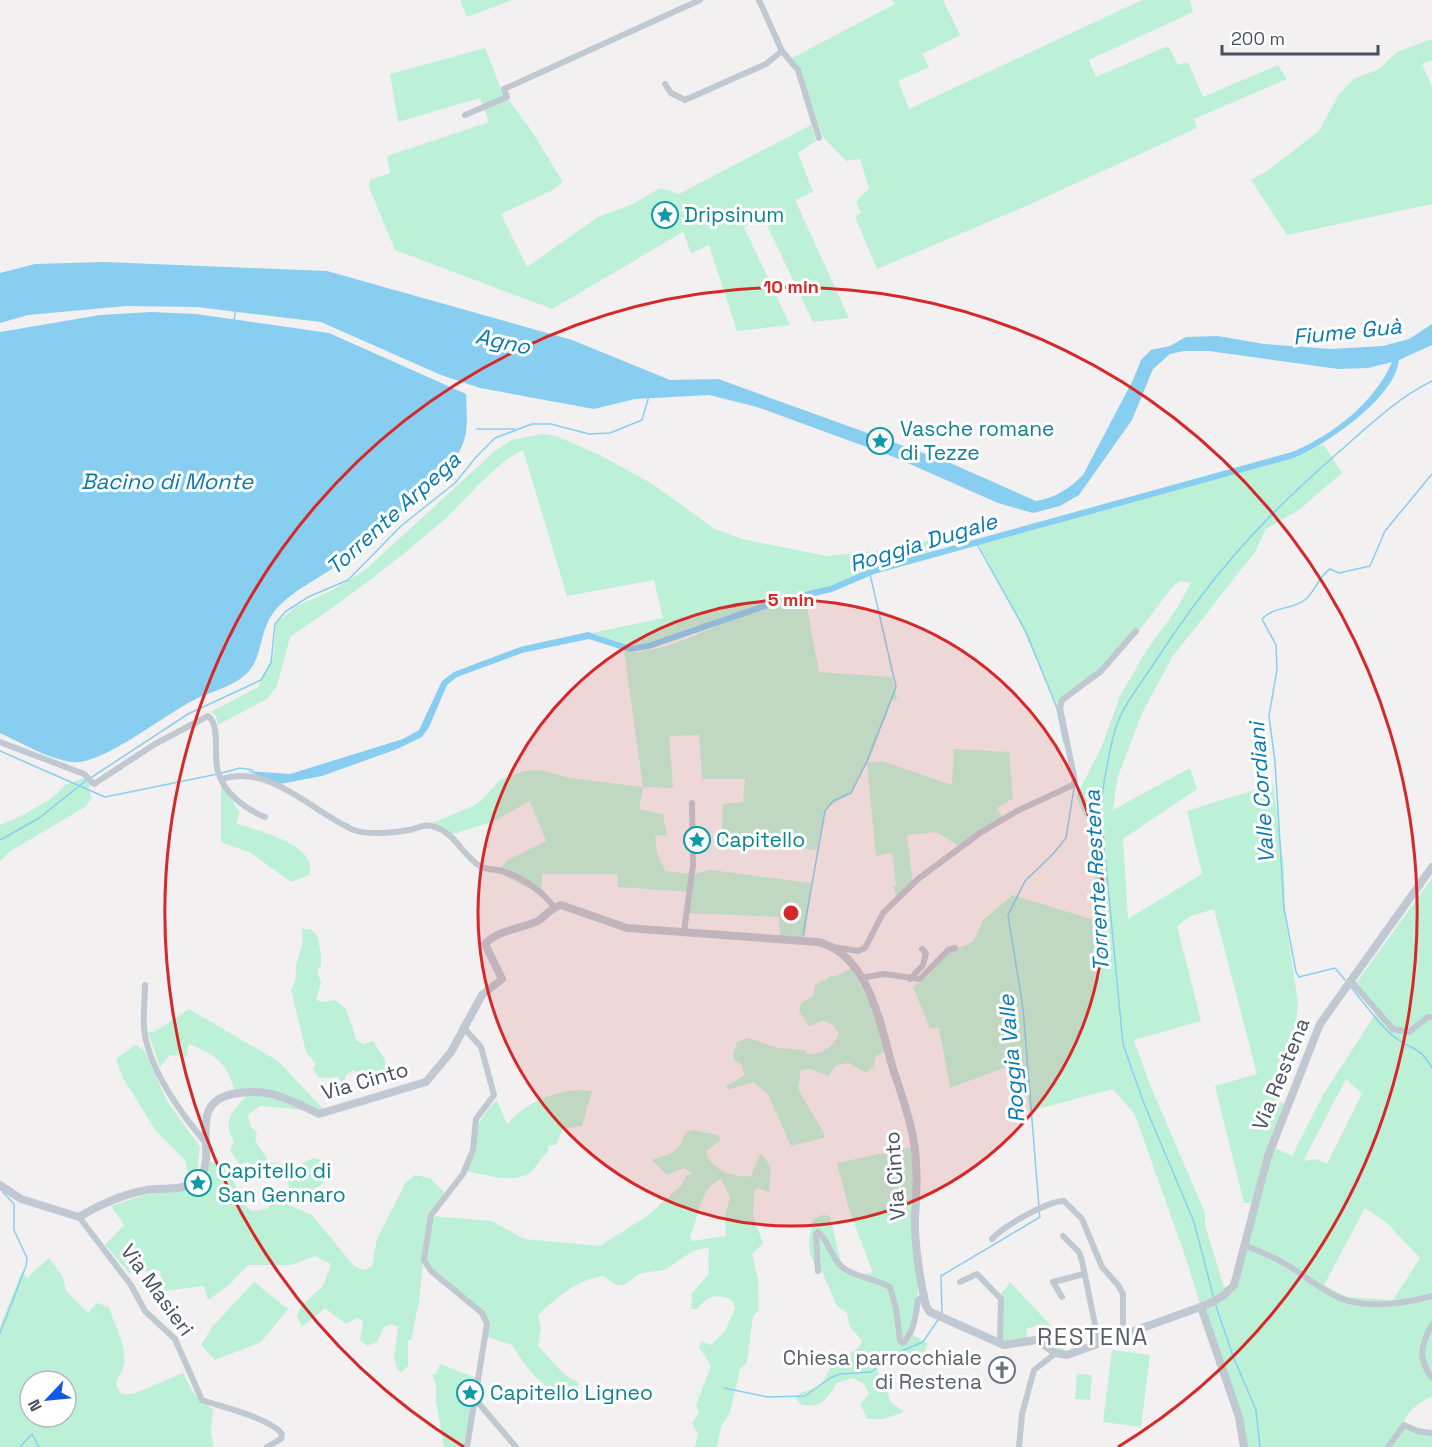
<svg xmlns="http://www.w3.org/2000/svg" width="1432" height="1447" viewBox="0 0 1432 1447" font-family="'Space Grotesk',sans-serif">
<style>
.green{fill:#bdf1d7;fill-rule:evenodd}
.water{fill:#88cef0}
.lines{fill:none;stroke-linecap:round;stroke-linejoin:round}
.stream{stroke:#88cef0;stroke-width:1.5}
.minor{stroke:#c0c8d2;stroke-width:6}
.tertiary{stroke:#c0c8d2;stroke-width:8}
.ring{fill:none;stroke:#d62828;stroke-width:3}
.labels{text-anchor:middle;stroke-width:6;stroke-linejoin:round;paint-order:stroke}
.culture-label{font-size:21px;fill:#0d838f;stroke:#fff;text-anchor:start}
.street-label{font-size:21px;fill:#47505e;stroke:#fff}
.worship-label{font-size:21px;fill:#5b616d;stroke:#fff;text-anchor:end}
.water-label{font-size:22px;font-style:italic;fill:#0779b1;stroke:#fff}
.quarter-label{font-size:24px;letter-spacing:1.5px;fill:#5c5f65;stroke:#fff}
.centre{fill:#d62828;stroke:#fff;stroke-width:3}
.ring-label{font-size:18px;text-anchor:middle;font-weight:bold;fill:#d62828;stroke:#fff;stroke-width:6;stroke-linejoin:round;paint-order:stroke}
</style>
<rect width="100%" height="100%" fill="#f2f0f0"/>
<g class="green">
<path d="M460,0H512L467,17Z"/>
<path d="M892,0H943L960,35L922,54L929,67L898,81L909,109L1142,0H1190L1193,12L1089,60L1096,77L1168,46L1178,65L1188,62L1203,97L1278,65L1287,79L1194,119L1197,128L1026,206L877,269L855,217L861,213L856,202L869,188L860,159L846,161L822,136L800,69L792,58L895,4Z"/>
<path d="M1432,39V60L1422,64L1432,87V204L1287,235L1251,180L1267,171L1319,131L1339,94L1354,79L1379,69L1397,52Z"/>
<path d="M485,48L502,91L531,130L563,182L551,191L501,214L527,267L598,217L633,204L660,188L679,194L811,125L816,141L798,153L813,192L795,200L849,318L813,322L763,217L744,227L790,325L737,331L709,245L691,253L683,232L552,309L395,250L369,187L370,180L390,173L387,156L489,122L480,98L398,122L390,74Z"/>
<path d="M542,434L556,436L602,456L654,485L713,528L742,539L827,556L894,549L930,540L933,551L872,568L830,586L778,598L648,643L630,646L592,633L663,618L654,580L567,596L523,450C497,461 466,500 444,520C395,562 344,601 290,637L277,686L267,699L218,725L216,716L211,712L258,687L274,653L276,623L297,606L333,590L365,570L495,451L512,440Z"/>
<path d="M1323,444L1342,473L1300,509L1266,529L1255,552L1173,656L1142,713L1117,779L1113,810L1190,768L1197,789L1123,839L1128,919L1202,874L1187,811L1273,784L1284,867L1285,916L1298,1003L1293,1051L1277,1101L1285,1104L1269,1145L1292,1156L1323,1095L1376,1013L1355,985L1432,878V1396C1418,1404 1407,1410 1402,1426L1432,1434V1447H1242L1243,1436L1184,1253L1135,1115L1113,1089L1030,1111L1022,1061L950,1088L939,1028H930L913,987L926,978L950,951L973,942L983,920L1013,895L1094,920L1095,838L1076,797L1102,746L1120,696L1146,651L1176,610L1191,583L1181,581L1173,586C1150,616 1128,647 1102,673C1088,687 1071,692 1058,708L1019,620L979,545L1294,458ZM1214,909L1257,1074L1215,1086L1244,1203H1252L1233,1279L1228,1287H1224L1205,1225V1213L1148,1080L1134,1040L1201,1021L1177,926L1191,916ZM1346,1079L1362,1094L1327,1164L1317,1159L1303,1161ZM1365,1208L1386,1222L1420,1258L1393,1300L1347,1297L1324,1285Z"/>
<path d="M805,597L819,672L892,677L897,699L892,701L868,763L882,761L952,785L954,749L1009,752L1013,798L997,808L1002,817L959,846L936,832L907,835L913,884L897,897L893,886L896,885L892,853L876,856L867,764L850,793L828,807L824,814L817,850L717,839L722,833L723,804L743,802L745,779H702L699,735L669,736L673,788L643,787L639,809L663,814L667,836L655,835L657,853L665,871L693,874L711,870L811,883L805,938L780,937L779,917L687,913L690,892L618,887L617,874H542V888L554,905L534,891L497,872L508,860L546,841L530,801L492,822L453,834L432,823L473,806L481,801L500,780L524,771L540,770L570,778L643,787L624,651C655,658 712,626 743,616C764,609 784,603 805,597Z"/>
<path d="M84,778L91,785L88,788L92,798L85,807L9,852L0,861V825L25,814L52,798L65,785Z"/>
<path d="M221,786L224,787L240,813L236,823C256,831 320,844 309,875L291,882L251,853L221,842Z"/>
<path d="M302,929H311L318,938L321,956V966L317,970L321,983L316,1000L323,1002L335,1000L346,1009L357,1041L364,1044L373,1041L385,1060L386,1069L366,1078L353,1070L345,1076L347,1095L338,1077L319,1078L313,1069L316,1064L306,1052L291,989C299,980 294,971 297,961C301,949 304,942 302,929Z"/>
<path d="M851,969L874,1009L885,1051L876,1056L874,1066L866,1073L849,1063L836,1065L828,1076L810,1069L801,1070L798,1089L824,1133V1138L791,1146L768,1094L753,1082L728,1090L726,1086L745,1075L741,1064L734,1060L733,1054L737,1042L748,1038L778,1048L805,1050L807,1054C822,1056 833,1046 839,1034L833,1025L822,1020L811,1026L808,1025L799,1011L801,1003L813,996L815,985L827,979L830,975L834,977Z"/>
<path d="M189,1009L278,1061L326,1112L260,1106L248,1115L250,1125L257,1133L255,1140L269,1162L296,1166L314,1158L332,1164C330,1183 313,1193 296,1193L289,1189L287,1174L280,1170L259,1177L248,1162L240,1165L230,1150L234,1142C220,1118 236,1108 250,1092H235C227,1063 216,1054 188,1044L187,1056L170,1055L160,1067L148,1032H154Z"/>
<path d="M135,1045L144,1050L167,1101L200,1147L197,1172L190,1181L185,1160L156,1131L123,1078L116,1059Z"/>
<path d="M580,1090L592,1091L582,1126L563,1129L556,1145L548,1146V1152C539,1158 538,1167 529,1173C513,1184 486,1175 467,1171C474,1141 473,1122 497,1100L507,1124C528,1102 550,1092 580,1090Z"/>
<path d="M693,1130L718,1135L721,1139L706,1152C709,1169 736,1179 751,1176L759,1156L762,1154L771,1167L769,1193L758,1188L754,1191L753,1216L763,1243L752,1254L758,1279L759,1310L753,1316L747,1362L740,1369L730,1412L721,1427L717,1447H695L698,1434L692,1423L699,1413L696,1405L711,1366L699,1347L701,1341L711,1345L725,1331L735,1308L732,1300C716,1293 708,1296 697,1309H691L692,1293L708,1275L709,1248C690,1247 680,1263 663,1270C656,1272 647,1271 640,1274C623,1283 624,1293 604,1276C578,1279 556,1298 538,1315L541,1329L538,1346C552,1360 561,1375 578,1382L579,1392L572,1396C542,1392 527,1368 512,1345L488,1337L487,1316L425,1266L432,1216L492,1221L524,1239L600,1246L647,1216L682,1185L686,1176L692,1173L684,1168L667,1175L652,1160C673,1152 678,1154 685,1133ZM721,1179L730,1197L725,1216L726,1236L692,1241L690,1236C700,1216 698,1189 721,1179Z"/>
<path d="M912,1147L918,1291L910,1333L928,1344L924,1353L887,1360L877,1369L891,1402L904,1412L884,1419H868L860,1405L869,1394L864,1384L853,1378L837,1383C826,1398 823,1410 800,1404L796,1398L800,1393L821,1386L831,1366L858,1348L862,1341L849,1325L847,1313L837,1306L822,1272L816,1267L810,1254L809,1241L813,1219L823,1215L830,1216L842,1267L860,1274L873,1273L848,1206L837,1163Z"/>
<path d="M207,1161L225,1165L240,1194L242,1204L253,1211L266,1209L274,1202H282L312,1215L354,1266L364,1270L372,1266L377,1239L406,1182L415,1175L430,1178L445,1193L428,1216L419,1301L411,1340H408V1366L401,1372L397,1369L394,1358L398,1327L392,1324L384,1327L377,1342L367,1346L360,1340L363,1321L357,1318L346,1324L325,1308L302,1327L297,1315L302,1305L323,1286L331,1264L315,1256L292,1265H248L229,1285L208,1300L204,1286L165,1291L159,1270L129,1273L105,1245L124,1225L111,1206C124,1202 137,1196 151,1194C181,1189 199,1200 207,1161Z"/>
<path d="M49,1258L63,1277L66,1291L88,1313L97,1303L109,1307C114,1324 127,1346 124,1364C122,1378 109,1381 122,1394H133L183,1373L194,1394L213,1410L211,1433L214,1447H0V1327L22,1271L27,1278ZM30,1381H66V1417H30Z"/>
<path d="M254,1282L288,1309L261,1342L215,1360L201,1345L213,1326Z"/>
<path d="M1010,1282L1057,1332L1064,1352L1056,1350L1058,1342L1041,1324L1026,1329L1027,1337L1014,1342L1002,1341L1004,1305L1001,1294Z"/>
<path d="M1112,1350L1150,1355L1141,1427L1103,1422Z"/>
<path d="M440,1364L479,1379L469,1447H444L436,1401V1384L432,1375L436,1374Z"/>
<path d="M1077,1374L1092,1375L1090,1400L1075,1399Z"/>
</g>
<g class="water">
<path d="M104,262L327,271L572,340L670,380L718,379L948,462L1036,501C1055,498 1070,488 1083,475L1133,380L1141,360L1151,350L1170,346L1186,337L1218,336L1264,344L1331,349L1383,346L1409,339L1432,324V345L1399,360C1395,398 1327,444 1294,458L874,574L832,592L780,604L649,649L630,652L589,639L522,653L457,677L447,685L429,727L422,737L397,749L322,776L280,784L247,771L290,774L403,739L419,730L442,681L454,672L520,647L588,632L630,646L648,643L778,598L830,586L872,568L1292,452C1333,435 1375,402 1392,362L1368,368L1338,369L1209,351H1184L1170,354L1153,369L1132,420L1079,495L1060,506L1033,513L998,503L894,457L757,407L709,395L635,399L594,409L480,388L441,375L321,322L197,307L126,306L28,315L0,323V273L35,264Z"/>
<path d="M152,312L196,314L329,333L466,394C467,418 470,440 454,459C422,493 388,527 352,555C329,573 301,585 281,604C256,627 266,657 245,675C231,688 208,692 192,701C164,715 101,766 72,762C48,759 22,743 0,733V332L100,315Z"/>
</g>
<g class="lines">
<g class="stream">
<path d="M234,320L236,309"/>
<path d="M477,429H515"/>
<path d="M977,544L1026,632L1057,708L1064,742"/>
<path d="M0,751L105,797L218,774"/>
<path d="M222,773L240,768L253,770"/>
<path d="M92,777L188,714L261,680L271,663L275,624L285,612L308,597L348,580L401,526L455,483L477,456L495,438L532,424H551L589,434L610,433L642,420L649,396"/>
<path d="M0,840L39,818L88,779"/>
<path d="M803,935L825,811L833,801L851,793L867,761L896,687L870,574"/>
<path d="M1345,980L1335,968L1299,977L1296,972L1284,908L1275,762L1269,716L1277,669L1276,645L1262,619C1273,606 1294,610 1306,599C1316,590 1319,576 1330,569L1339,573L1370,566L1385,531L1432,474"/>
<path d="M1351,987C1364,1003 1377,1022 1392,1035C1407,1049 1419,1044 1432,1068"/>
<path d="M0,1189L14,1204V1230L27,1258L26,1266L0,1333"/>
<path d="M1039,1207L1023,1008L1008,915L1025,881L1052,855L1066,838L1074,788"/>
<path d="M1214,1299L1194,1222L1143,1101L1123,1044L1101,813C1101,793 1111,738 1119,719C1128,698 1143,681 1155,662C1208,580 1258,523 1331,459C1363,431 1394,400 1432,381"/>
<path d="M1215,1303L1233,1356L1256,1410L1260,1447"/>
<path d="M942,1314L941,1276L1040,1217L1039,1212"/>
<path d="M724,1388L768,1397L805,1396L830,1378L840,1374L871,1372L897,1353L923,1342L938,1320"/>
<path d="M20,1447L32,1434L39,1447"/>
</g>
<g class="minor">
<path d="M759,0L782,51L798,70L819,138"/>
<path d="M665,84L671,93L685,100L766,64L782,51"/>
<path d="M465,115L507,97L504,89L700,0"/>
<path d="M0,742L84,774L94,784L155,744L208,716C221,725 213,757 218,772C224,793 245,809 265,817"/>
<path d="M222,779C270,763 312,812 354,830C368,835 394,833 409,830C419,828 425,823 435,827C456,834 462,855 480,866C486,870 495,869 502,871C522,877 542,891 554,907"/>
<path d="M684,932L693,865L692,803"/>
<path d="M833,947L858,951L865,948L883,913L918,879L980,833L1017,811L1073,785L1075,781L1060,708L1062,700L1101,671L1136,631"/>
<path d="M861,978L884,974L920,979L948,950L955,948"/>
<path d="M910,979L923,965L926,953L922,949"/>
<path d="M1350,980L1393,1029L1409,1032L1428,1017H1432"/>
<path d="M145,985C145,999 143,1014 144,1027C147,1067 180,1112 205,1142"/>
<path d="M463,1027L481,1047L494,1095L476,1119L473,1150L463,1174L431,1215L424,1260L431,1271L482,1313L487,1324L467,1447"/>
<path d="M79,1217L131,1285L145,1311L175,1339L202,1400C222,1407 270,1418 282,1434L281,1439L267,1447"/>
<path d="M1063,1236L1079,1252L1082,1261L1099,1344"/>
<path d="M992,1239C1003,1226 1048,1201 1064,1201L1082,1219L1102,1267L1118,1285L1123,1294V1335"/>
<path d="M1245,1245C1258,1251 1272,1256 1284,1263C1303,1274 1319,1289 1340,1298C1367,1309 1404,1304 1432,1296"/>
<path d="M818,1271L816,1234L818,1232C829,1241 830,1256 842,1267C856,1278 875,1278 890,1287L896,1308L900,1341L903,1343C914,1332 916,1315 918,1300L923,1296"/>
<path d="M960,1282L977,1274L1001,1299L1000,1344"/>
<path d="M1062,1297L1053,1282L1084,1274"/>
<path d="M1432,1324C1421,1346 1417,1357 1432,1378"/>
<path d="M475,1399L516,1447"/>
<path d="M1019,1447L1022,1414L1034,1370L1056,1353"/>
<path d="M1388,1447L1404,1425L1417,1431L1432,1433"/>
</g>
<g class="tertiary">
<path d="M0,1185L21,1199L79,1217C99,1205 124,1194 147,1190C163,1187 182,1192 196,1181C223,1160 182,1104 233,1094C269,1087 288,1099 319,1114L426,1082L451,1052L482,995L502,979L485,944C497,930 521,929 538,921C547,915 550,908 561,905L627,928L818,942C869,954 881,1027 893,1069C901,1093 910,1117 914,1143C918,1168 917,1191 915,1216C914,1241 920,1281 926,1306L930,1312L1004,1345L1036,1340L1056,1353L1067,1355L1206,1305L1223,1296L1234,1285L1268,1156L1320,1024L1432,867"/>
<path d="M1201,1307L1239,1417L1244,1447"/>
</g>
</g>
<circle cx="791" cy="913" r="313" fill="#d62828" fill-opacity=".12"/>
<g class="ring">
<circle cx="791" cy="913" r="313"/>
<path d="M464 1447A626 626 0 1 1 1118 1447"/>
</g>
<defs>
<symbol id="sight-ring" viewBox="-11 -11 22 22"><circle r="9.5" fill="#fff" stroke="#0f9aa8" stroke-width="1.5"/><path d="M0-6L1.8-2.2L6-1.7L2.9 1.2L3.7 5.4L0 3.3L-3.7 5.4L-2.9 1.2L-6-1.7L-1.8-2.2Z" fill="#0f9aa8"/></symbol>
<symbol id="church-ring" viewBox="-11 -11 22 22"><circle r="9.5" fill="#fff" stroke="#6b7280" stroke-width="1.5"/><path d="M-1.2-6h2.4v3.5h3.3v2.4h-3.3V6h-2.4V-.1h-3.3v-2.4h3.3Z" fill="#6b7280"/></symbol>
</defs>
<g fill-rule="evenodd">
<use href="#sight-ring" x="650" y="200" width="30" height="30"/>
<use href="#sight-ring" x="865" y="426" width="30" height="30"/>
<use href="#sight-ring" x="682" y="825" width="30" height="30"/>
<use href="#sight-ring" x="183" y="1168" width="30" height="30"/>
<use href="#church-ring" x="987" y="1355" width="30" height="30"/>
<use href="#sight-ring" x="455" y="1378" width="30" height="30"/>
</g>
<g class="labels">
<g class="culture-label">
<text x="684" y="222">Dripsinum</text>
<text x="900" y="436">Vasche romane<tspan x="900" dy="24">di Tezze</tspan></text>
<text x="716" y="847">Capitello</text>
<text x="218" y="1178">Capitello di<tspan x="218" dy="24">San Gennaro</tspan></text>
<text x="490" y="1400">Capitello Ligneo</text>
</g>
<g class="street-label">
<text transform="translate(1281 1074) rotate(-68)" y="7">Via Restena</text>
<text transform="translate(365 1081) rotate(-16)" y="7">Via Cinto</text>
<text transform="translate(895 1176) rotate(-94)" y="7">Via Cinto</text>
<text transform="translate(157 1290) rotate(54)" y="7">Via Masieri</text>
</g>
<g class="worship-label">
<text x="982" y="1365">Chiesa parrocchiale<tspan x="982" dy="24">di Restena</tspan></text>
</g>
<g class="water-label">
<text transform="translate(1347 331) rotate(-6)" y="8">Fiume Guà</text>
<text transform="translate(503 341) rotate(12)" y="8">Agno</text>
<text x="167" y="489">Bacino di Monte</text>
<text transform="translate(393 513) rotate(-42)" y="8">Torrente Arpega</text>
<text transform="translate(923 542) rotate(-17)" y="8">Roggia Dugale</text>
<text transform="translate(1261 793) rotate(-94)" y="8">Valle Cordiani</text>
<text transform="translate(1096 881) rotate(-93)" y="8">Torrente Restena</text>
<text transform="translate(1011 1059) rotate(-95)" y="8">Roggia Valle</text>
</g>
<g class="quarter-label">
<text x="1093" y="1345">RESTENA</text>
</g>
</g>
<circle cx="791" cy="913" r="9" class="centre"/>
<g class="ring-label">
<text x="791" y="293">10 min</text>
<text x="791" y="606">5 min</text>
</g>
<g transform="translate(48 1399) rotate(244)"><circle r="28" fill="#ffffff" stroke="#b5b9bf" stroke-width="1.5"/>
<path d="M0-4.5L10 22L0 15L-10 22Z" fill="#1257ea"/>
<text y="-9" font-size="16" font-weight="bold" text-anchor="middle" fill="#47505e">N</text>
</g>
<path d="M1222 45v9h156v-9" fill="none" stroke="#47505e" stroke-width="3"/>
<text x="1231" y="45" font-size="18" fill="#47505e" stroke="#ffffff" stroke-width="4.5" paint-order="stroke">200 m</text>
</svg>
